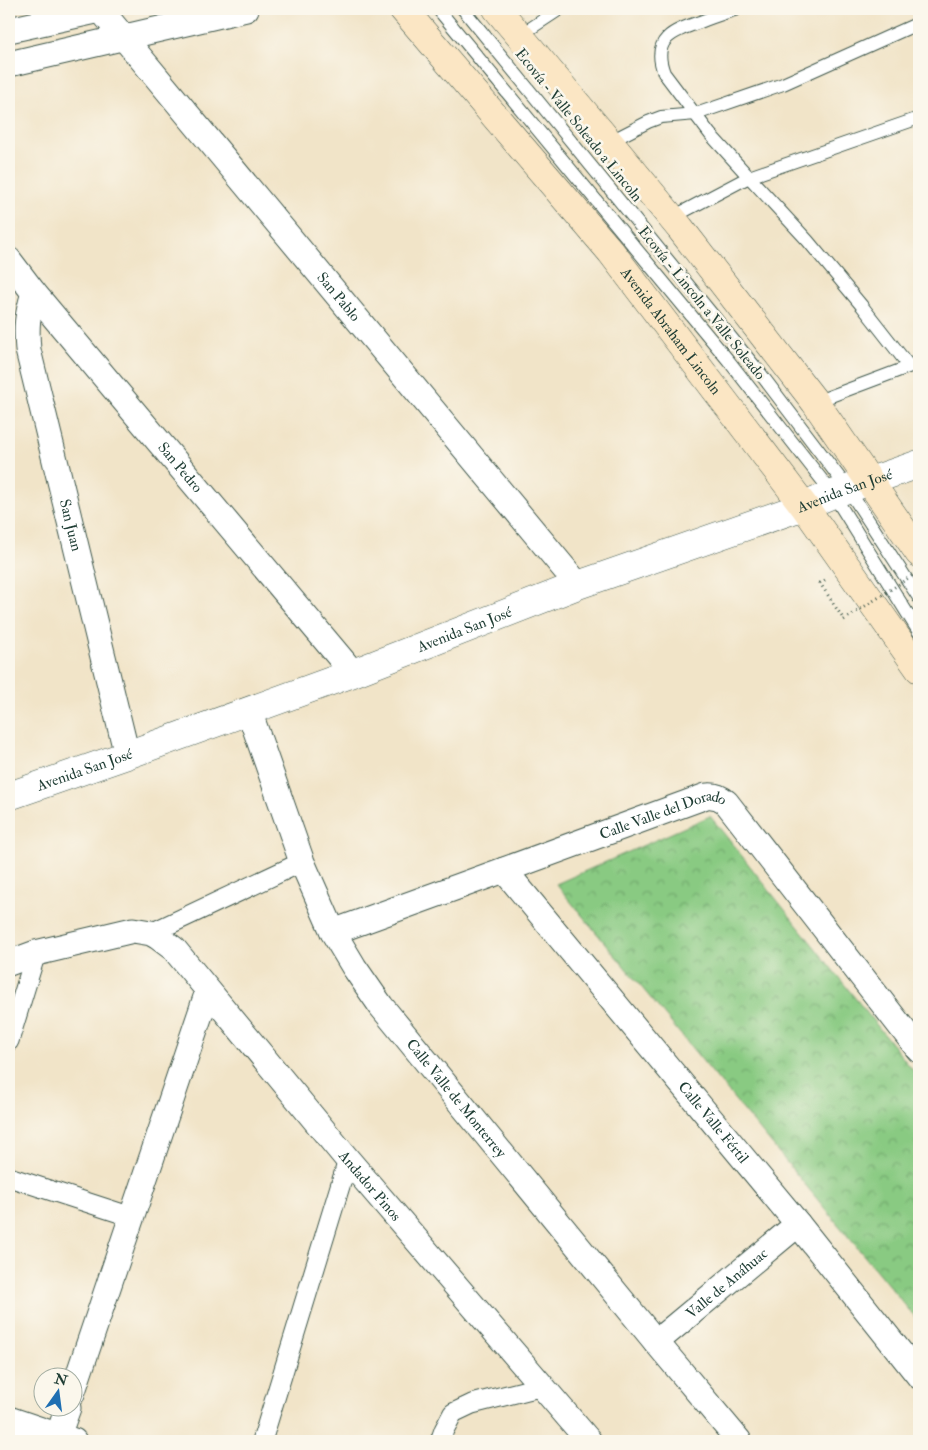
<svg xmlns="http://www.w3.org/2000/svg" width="928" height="1450" viewBox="0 0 928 1450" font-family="'IM FELL Double Pica',serif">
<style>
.park{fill:url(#park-crowns);stroke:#54845b}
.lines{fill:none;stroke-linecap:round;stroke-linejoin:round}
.service-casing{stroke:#3e564a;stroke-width:14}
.pedestrian-casing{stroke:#3e564a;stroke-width:21}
.minor-casing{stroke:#3e564a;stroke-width:27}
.tertiary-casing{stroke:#3e564a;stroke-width:29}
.secondary-casing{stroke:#3e564a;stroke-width:29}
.path{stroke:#3e564a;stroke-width:3;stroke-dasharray:1 4;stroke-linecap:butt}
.service{stroke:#fff;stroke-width:12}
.pedestrian{stroke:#fff;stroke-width:19}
.minor{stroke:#fff;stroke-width:25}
.tertiary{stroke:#fff;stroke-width:28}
.secondary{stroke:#fbe6c4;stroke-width:28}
.path-bridge{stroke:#3e564a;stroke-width:3;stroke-dasharray:1 4;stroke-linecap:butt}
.labels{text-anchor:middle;stroke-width:5;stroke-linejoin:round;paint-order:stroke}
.street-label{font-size:15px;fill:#1f3d34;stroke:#fbf7ec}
</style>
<defs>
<pattern id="park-crowns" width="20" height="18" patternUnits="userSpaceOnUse" patternTransform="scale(1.25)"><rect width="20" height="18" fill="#89ca82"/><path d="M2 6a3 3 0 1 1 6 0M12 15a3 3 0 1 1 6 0" fill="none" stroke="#6fa56b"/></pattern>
</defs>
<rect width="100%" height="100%" fill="#fbf7ec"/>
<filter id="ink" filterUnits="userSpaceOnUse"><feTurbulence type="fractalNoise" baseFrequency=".02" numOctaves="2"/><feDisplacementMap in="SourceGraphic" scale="10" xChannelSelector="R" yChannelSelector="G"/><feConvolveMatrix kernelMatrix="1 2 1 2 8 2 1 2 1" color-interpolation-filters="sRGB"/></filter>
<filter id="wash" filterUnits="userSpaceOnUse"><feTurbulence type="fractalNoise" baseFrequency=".0096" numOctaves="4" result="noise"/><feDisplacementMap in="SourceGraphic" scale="20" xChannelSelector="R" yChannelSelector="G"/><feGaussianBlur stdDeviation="1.12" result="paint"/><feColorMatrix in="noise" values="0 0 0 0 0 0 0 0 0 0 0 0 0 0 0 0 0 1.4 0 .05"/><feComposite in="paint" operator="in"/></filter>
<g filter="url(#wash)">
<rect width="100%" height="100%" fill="#f1e4c8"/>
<path class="park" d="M710,816L919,1078V1322L556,884Z"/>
</g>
<g filter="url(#ink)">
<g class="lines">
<defs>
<g id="service">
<path d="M438,9L728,360L833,494L919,632"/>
<path d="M463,9L760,373L848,489L919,598"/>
<path d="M737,9C725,13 712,17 700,22C673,31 651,39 664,73L710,134L749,177L808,241L862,306L909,366"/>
<path d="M519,36L560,9"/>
<path d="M609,142L648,122L661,117L696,114L783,84L919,23"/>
<path d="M671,218L749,177L919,118"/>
<path d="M815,402L919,363"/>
</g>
<g id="pedestrian">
<path d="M151,933L302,862"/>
<path d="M9,1041L36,953"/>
<path d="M9,1177L132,1217"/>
<path d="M262,1441L348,1160"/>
<path d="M440,1441L444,1430L453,1413L472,1404L543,1386"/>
</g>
<g id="minor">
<path id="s1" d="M100,9L578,585"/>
<path d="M9,30L105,9"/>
<path d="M9,64L246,9"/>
<path id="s2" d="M9,260L34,293L353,673"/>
<path id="s3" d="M34,293C27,315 26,327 28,350L127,755"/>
<path id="s4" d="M249,711L302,862L333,932L354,967L381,1006L656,1342L739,1441"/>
<path id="s5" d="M504,870L798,1224L919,1376"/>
<path id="s6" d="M333,932L504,870L706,796C713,795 720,797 726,802L919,1050"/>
<path id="s7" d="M9,963L36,953L133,930L151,933L158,937L174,949L348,1160L589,1441"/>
<path id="s8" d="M656,1342L798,1224"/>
<path d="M72,1394L208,991"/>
<path d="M9,1419L74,1441"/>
<path d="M56,1441L68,1408"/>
</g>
<g id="tertiary">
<path id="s9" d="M9,796L127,755L353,673L578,585L804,506L833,494L919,464"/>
</g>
<g id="secondary">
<path id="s10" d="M403,9L611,252L804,506L919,669"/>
<path d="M497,9L609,142L680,228L815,402L919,553"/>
</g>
</defs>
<use href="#service" class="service-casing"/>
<use href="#pedestrian" class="pedestrian-casing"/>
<use href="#minor" class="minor-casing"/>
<use href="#tertiary" class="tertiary-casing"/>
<use href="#secondary" class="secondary-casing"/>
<path class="path" d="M825,580L820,583L844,620"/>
<use href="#service" class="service"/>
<use href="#pedestrian" class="pedestrian"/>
<use href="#minor" class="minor"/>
<use href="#tertiary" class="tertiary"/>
<use href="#secondary" class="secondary"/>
<path class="path-bridge" d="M844,620L919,571"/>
</g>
</g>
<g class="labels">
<g class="street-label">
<text transform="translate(579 125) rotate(51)" y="5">Ecovía - Valle Soleado a Lincoln</text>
<text dy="5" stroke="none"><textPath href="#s1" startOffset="374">San Pablo</textPath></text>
<text transform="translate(702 303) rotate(51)" y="5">Ecovía - Lincoln a Valle Soleado</text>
<text dy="5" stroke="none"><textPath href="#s10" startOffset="419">Avenida Abraham Lincoln</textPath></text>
<text dy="5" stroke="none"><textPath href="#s2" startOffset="269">San Pedro</textPath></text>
<text dy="5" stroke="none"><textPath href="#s9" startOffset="890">Avenida San José</textPath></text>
<text dy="5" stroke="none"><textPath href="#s3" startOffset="238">San Juan</textPath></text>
<text dy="5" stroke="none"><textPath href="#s9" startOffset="485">Avenida San José</textPath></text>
<text dy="5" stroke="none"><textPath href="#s9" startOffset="80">Avenida San José</textPath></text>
<text dy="5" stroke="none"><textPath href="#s6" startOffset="351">Calle Valle del Dorado</textPath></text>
<text dy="5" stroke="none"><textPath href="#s4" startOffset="444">Calle Valle de Monterrey</textPath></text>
<text dy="5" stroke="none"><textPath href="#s5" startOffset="328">Calle Valle Fértil</textPath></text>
<text dy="5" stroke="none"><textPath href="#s7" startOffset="482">Andador Pinos</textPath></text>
<text dy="5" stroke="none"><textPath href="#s8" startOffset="92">Valle de Anáhuac</textPath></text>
</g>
</g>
<rect width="928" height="1450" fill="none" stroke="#fbf7ec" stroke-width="30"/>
<g transform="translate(58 1392) rotate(14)"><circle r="24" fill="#fbf7ec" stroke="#a3ada2"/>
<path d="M0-4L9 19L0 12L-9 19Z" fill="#1f6fb2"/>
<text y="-8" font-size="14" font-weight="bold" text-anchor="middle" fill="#1f3d34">N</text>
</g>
</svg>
